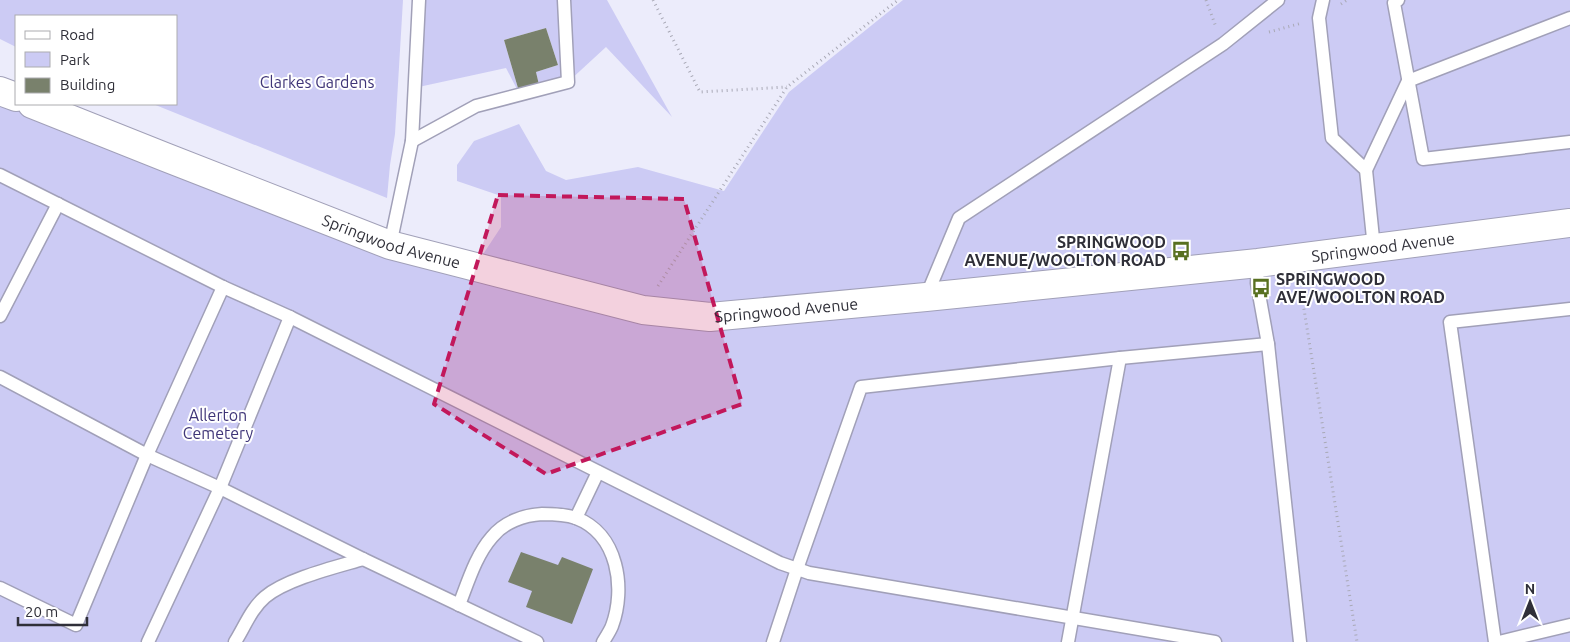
<svg xmlns="http://www.w3.org/2000/svg" width="1570" height="642" viewBox="0 0 1570 642" font-family="Ubuntu,sans-serif">
<style>
.green{fill:#cccbf4}
.building{fill:#79816c}
.lines{fill:none;stroke-linecap:round;stroke-linejoin:round}
.lane-casing{stroke:#a1a0b8;stroke-width:15}
.secondary-casing{stroke:#a1a0b8;stroke-width:30}
.path{stroke:#a9a9b6;stroke-width:3;stroke-dasharray:1 4;stroke-linecap:butt}
.lane{stroke:#fff;stroke-width:12}
.secondary{stroke:#fff;stroke-width:28}
.marked{fill:#c2185b;fill-opacity:0.2;stroke:#c2185b;stroke-width:4;stroke-dasharray:10 6;stroke-linejoin:round}
.labels{text-anchor:middle;stroke-width:4;stroke-linejoin:round;paint-order:stroke}
.park-label{font-size:16px;fill:#3f3578;stroke:#fff}
.street-label{font-size:16px;fill:#2f2f38;stroke:#fff}
.poi-label{font-size:16px;font-weight:bold;fill:#2f2f38;stroke:#fff;text-anchor:end}
</style>
<rect width="100%" height="100%" fill="#ececfb"/>
<g class="green">
<path d="M0,0H403L395,134L390,165L387,198L153,104H176V16H16V47L0,39Z"/>
<path d="M419,0H607L672,117L606,47L568,82L540,89L536,72L558,65L546,28L504,40L520,95L506,68L414,88Z"/>
<path d="M903,0H1570V642H0V102L164,168L468,277L501,227V196L457,181V165L474,141L519,124L546,171L566,180L638,167L724,191L789,92Z"/>
</g>
<g class="building">
<path d="M546,28L558,65L536,72L540,89L520,95L504,40Z"/>
<path d="M521,552L558,565L562,557L593,569L572,624L526,607L532,591L508,582Z"/>
</g>
<g class="lines">
<defs>
<g id="lane">
<path d="M1323,0L1319,18L1332,138L1366,170L1374,248"/>
<path d="M1398,0L1394,3L1423,159L1570,142"/>
<path d="M412,141L476,106L568,82L564,0"/>
<path d="M1366,170L1408,81L1570,18"/>
<path d="M0,175L223,287L290,317L220,488L148,642"/>
<path d="M390,245L412,141L419,0"/>
<path d="M1258,263L1257,283L1268,344L1300,642"/>
<path d="M926,297L959,218L1223,44L1278,0"/>
<path d="M0,316L58,204"/>
<path d="M290,317L780,563L809,573L1215,642"/>
<path d="M0,377L147,455L220,488L363,559L537,642"/>
<path d="M576,518L598,472"/>
<path d="M0,588L76,625L147,455L223,287"/>
<path d="M459,605C468,582 476,555 492,537C504,522 524,515 542,514C553,514 565,514 576,518C618,534 626,588 612,626C610,631 606,637 603,642"/>
<path d="M235,642C245,626 251,609 265,597C286,579 336,567 363,559"/>
<path d="M773,642L797,569L861,387L1120,358L1268,344"/>
<path d="M1068,642L1120,358"/>
<path d="M1495,642L1450,322L1570,309"/>
<path d="M1499,642L1570,625"/>
</g>
<g id="secondary">
<path d="M0,91L16,97"/>
<path id="s1" d="M32,104L165,157L390,245L643,310L710,317L926,297L1258,263L1570,223"/>
</g>
</defs>
<use href="#lane" class="lane-casing"/>
<use href="#secondary" class="secondary-casing"/>
<g class="path">
<path d="M653,0L700,92L787,87"/>
<path d="M1206,0L1216,27"/>
<path d="M1341,4L1347,0"/>
<path d="M1269,32L1302,23"/>
<path d="M1300,284L1357,642"/>
<path d="M658,286L787,87L898,0"/>
</g>
<use href="#lane" class="lane"/>
<use href="#secondary" class="secondary"/>
</g>
<path class="marked" d="M498,195L684,199L742,404L546,474L434,404Z"/>
<defs>
<symbol id="bus-bare" viewBox="-9 -9 18 18"><path d="M-5-6H5V4H4V6H2V4H-2V6H-4V4H-5ZM-3.5-4V0h7V-4ZM-3.5 1.2v1.5H-2V1.2ZM2 1.2v1.5H3.5V1.2Z" fill="#587021" stroke="#fff" stroke-width="2.5" paint-order="stroke"/></symbol>
</defs>
<g fill-rule="evenodd">
<use href="#bus-bare" x="1167" y="237" width="28" height="28"/>
<use href="#bus-bare" x="1247" y="274" width="28" height="28"/>
</g>
<g class="labels">
<g class="park-label">
<text x="317" y="88">Clarkes Gardens</text>
<text x="218" y="421">Allerton<tspan x="218" dy="18">Cemetery</tspan></text>
</g>
<g class="street-label">
<text dy="6" stroke="none"><textPath href="#s1" startOffset="385">Springwood Avenue</textPath></text>
<text dy="6" stroke="none"><textPath href="#s1" startOffset="1390">Springwood Avenue</textPath></text>
<text dy="6" stroke="none"><textPath href="#s1" startOffset="790">Springwood Avenue</textPath></text>
</g>
<g class="poi-label">
<text x="1166" y="248">SPRINGWOOD<tspan x="1166" dy="18">AVENUE/WOOLTON ROAD</tspan></text>
<text x="1276" y="285" text-anchor="start">SPRINGWOOD<tspan x="1276" dy="18">AVE/WOOLTON ROAD</tspan></text>
</g>
</g>
<rect x="15" y="15" width="162" height="90" fill="#ffffff" stroke="#acacaf"/>
<rect x="25" y="31" width="25" height="8" fill="#ffffff" stroke="#acacaf"/>
<text x="60" y="40" font-size="15" fill="#2f2f38">Road</text>
<rect x="25" y="52" width="25" height="15" fill="#cccbf4" stroke="#acacaf"/>
<text x="60" y="65" font-size="15" fill="#2f2f38">Park</text>
<rect x="25" y="78" width="25" height="15" fill="#79816c" stroke="#acacaf"/>
<text x="60" y="90" font-size="15" fill="#2f2f38">Building</text>
<g transform="translate(1530 602)" stroke="#ffffff" stroke-width="4" paint-order="stroke">
<path d="M0-4L9 19L0 12L-9 19Z" fill="#2f2f38"/>
<text y="-8" font-size="14" font-weight="bold" text-anchor="middle" fill="#2f2f38">N</text>
</g>
<path d="M18 617v8h69v-8" fill="none" stroke="#2f2f38" stroke-width="2.5"/>
<text x="25" y="617" font-size="15" fill="#2f2f38" stroke="#ffffff" stroke-width="4" paint-order="stroke">20 m</text>
</svg>
